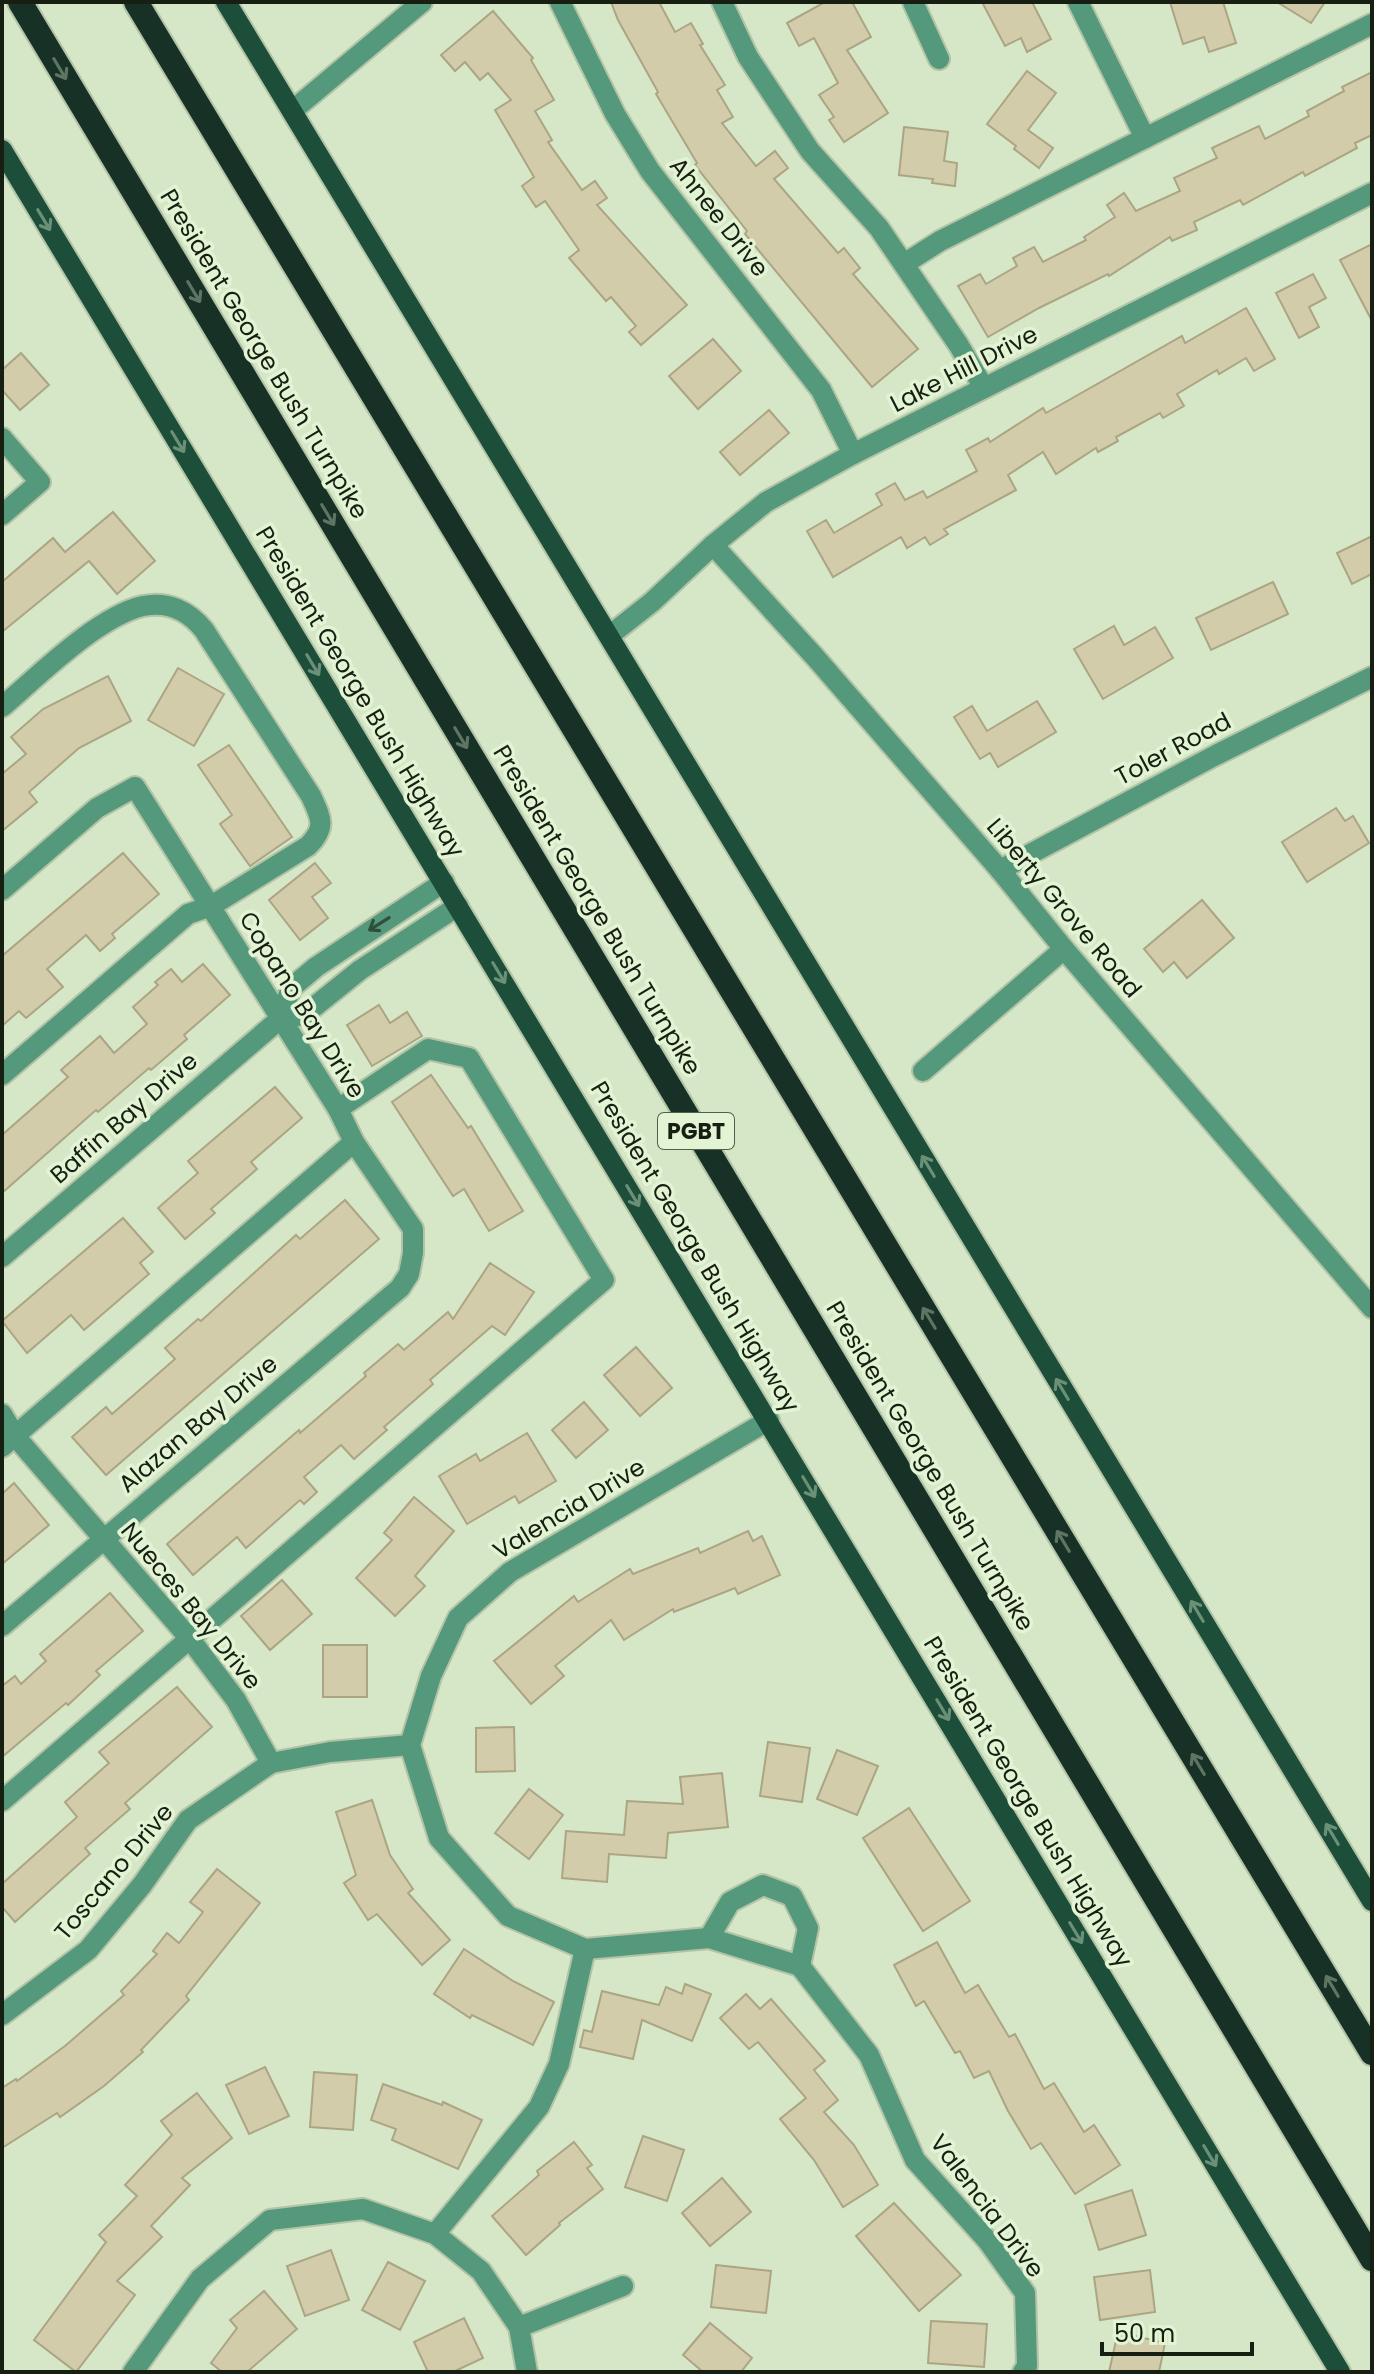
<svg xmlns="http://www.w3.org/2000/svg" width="1374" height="2374" viewBox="0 0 1374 2374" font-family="Poppins,sans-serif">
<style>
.building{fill:#d3ccaa;stroke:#aca584;stroke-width:2}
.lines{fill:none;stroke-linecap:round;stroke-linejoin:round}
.minor-casing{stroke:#b3c3a6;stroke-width:24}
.major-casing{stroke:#b3c3a6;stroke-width:24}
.highway-casing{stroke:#b3c3a6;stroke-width:28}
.minor{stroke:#54997c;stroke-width:20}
.major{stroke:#1c4e3a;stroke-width:20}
.highway{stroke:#183127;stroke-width:24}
.oneway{stroke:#5f7564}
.oneway2{stroke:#6b9078}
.oneway3{stroke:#2f4f3c}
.labels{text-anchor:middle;stroke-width:7;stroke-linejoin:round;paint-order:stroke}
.shield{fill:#e2f4d4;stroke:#545e4c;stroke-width:2}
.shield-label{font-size:22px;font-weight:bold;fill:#171e12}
.street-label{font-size:24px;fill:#171e12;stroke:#e2f4d4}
</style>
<rect width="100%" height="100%" fill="#d5e7c7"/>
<g class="building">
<path d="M611,2H659L675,32L691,23L703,44L700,45L725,85L717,90L733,117L722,123L756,166L775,151L788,168L774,179L838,253L844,248L860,268L853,274L918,349L872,387L745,234L747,231L695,165L697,163L656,94L658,92L618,20Z"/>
<path d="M825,2H852L871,37L847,50L888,113L844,142L829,120L834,117L819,95L838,83L814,38L799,46L787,23Z"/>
<path d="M982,2H1032L1051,39L1027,52L1021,38L1005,46Z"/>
<path d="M1170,2H1223L1236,43L1209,52L1204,37L1183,44Z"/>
<path d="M1277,2H1325L1311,23Z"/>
<path d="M493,11L533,58L531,60L554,100L535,111L552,140L548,142L582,190L595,181L607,198L597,205L687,305L641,345L629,332L636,326L611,297L606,301L569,258L579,250L545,201L536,207L522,186L534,177L495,110L511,100L488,73L480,80L465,62L455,71L441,55Z"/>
<path d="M1027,71L1056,93L1028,130L1053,148L1039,168L1014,149L1016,146L987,124Z"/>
<path d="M1372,72V135L1355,143L1357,148L1305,176L1303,172L1243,205L1240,200L1194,222L1197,230L1172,241L1170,237L1109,276L1108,274L1039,308L988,337L958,286L980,274L986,284L1017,266L1013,258L1034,247L1043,262L1086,240L1084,237L1115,217L1107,205L1124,193L1136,211L1180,191L1174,178L1217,158L1212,148L1259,126L1265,139L1309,116L1307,111L1344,91L1342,87Z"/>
<path d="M904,127L948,132L944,161L957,163L955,186L932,183L933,179L899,175Z"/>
<path d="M1372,244V321L1340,260Z"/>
<path d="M1313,274L1326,298L1309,307L1319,327L1299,338L1276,293Z"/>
<path d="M1246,308L1275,359L1254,371L1246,358L1219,374L1217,370L1177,394L1184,406L1163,418L1160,413L1116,437L1118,441L1098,452L1096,448L1056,474L1043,452L1008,475L1016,490L944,529L948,534L930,545L925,537L907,548L901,537L833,577L807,531L826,520L834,533L882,505L876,494L895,483L905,500L923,491L927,498L977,471L966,450L988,438L990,442L1043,408L1046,413L1182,336L1185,343Z"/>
<path d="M713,339L741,371L698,409L669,376Z"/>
<path d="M21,353L49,385L20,410L2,390V370Z"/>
<path d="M769,410L789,433L740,475L720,452Z"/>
<path d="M113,512L155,561L117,594L89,561L2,632V582L53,538L65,552Z"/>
<path d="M1372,536V574L1352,584L1337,553Z"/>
<path d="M1273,582L1288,614L1211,650L1196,618Z"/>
<path d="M1114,626L1124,645L1155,627L1173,658L1103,699L1074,649Z"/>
<path d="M178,668L224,694L194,746L148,720Z"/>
<path d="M108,676L131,721L79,748L29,792L37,802L2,831V774L26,754L11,737L43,709Z"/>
<path d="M1037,701L1056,732L998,767L990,753L980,759L954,717L972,706L987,731Z"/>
<path d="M229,745L292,837L250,866L220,824L232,815L198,765Z"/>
<path d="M1336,808L1345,821L1353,816L1369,843L1307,882L1282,842Z"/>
<path d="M123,853L159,894L112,934L115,938L100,951L86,935L47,969L63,987L26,1018L19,1011L2,1026V956Z"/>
<path d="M315,863L331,883L312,897L328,918L300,940L269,900Z"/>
<path d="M1202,900L1234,938L1187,978L1174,962L1163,972L1144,949Z"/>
<path d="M203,964L230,995L184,1035L187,1039L151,1070L149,1068L98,1112L96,1110L2,1193V1135L68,1077L61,1070L100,1036L114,1053L147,1024L133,1007L158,985L155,982L171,969L182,982Z"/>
<path d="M379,1005L390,1023L407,1012L422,1036L372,1066L347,1025Z"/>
<path d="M431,1075L468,1128L471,1126L523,1211L489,1231L464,1189L453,1196L392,1102Z"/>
<path d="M275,1087L302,1118L251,1162L257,1169L211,1209L215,1213L185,1239L158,1208L198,1173L188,1161Z"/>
<path d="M345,1200L379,1239L106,1475L72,1437L106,1407L112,1414L175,1359L165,1348L198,1319L201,1321L296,1235L300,1239Z"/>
<path d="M123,1218L153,1252L140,1263L149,1274L84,1330L71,1315L27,1353L2,1321Z"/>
<path d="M490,1263L534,1292L505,1335L492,1326L430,1380L433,1384L384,1427L387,1430L354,1459L341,1445L304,1477L317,1492L304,1504L300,1500L246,1548L237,1537L193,1575L167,1544L299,1430L300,1433L366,1376L364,1373L398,1344L404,1350L448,1312L453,1319Z"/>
<path d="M636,1347L672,1388L640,1416L604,1375Z"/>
<path d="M584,1402L608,1430L576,1458L552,1430Z"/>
<path d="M527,1433L556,1481L519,1503L515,1496L467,1524L439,1476L476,1454L480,1461Z"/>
<path d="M14,1483L49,1525L2,1564V1494Z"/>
<path d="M414,1497L454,1531L415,1576L425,1586L395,1616L356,1578L392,1540L384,1533Z"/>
<path d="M748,1531L753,1541L762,1536L780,1575L738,1594L735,1588L674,1612L673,1609L624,1640L611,1620L555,1666L564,1676L531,1704L494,1661L574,1596L578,1602L630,1569L633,1574L698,1548L700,1553Z"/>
<path d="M282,1580L312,1614L270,1650L241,1616Z"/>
<path d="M110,1593L143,1631L96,1671L100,1675L68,1705L66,1703L2,1757V1686L15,1676L21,1684L46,1661L40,1654Z"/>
<rect x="323" y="1645" width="44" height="52"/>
<path d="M177,1687L212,1727L125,1803L130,1809L85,1848L90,1854L15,1922L2,1907V1884L77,1817L65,1802L109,1763L99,1752Z"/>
<path d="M514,1727L515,1771L476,1772V1728Z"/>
<path d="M768,1742L810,1748L802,1802L760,1796Z"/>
<path d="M837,1750L878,1766L857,1815L817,1799Z"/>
<path d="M722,1773L728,1827L668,1833L666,1858L609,1854L607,1882L562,1878L566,1831L624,1835L627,1801L683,1804L680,1777Z"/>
<path d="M529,1789L563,1815L529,1859L495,1833Z"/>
<path d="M372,1800L390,1855L413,1889L408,1893L450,1940L422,1965L377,1914L368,1920L344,1883L356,1875L336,1812Z"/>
<path d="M909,1808L970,1901L923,1931L863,1838Z"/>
<path d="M217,1869L260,1903L186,1996L189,2000L141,2050L143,2052L104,2086L60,2117L57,2113L2,2148V2088L16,2079L17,2081L65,2046L124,1995L121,1991L157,1954L153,1951L167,1933L179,1943L203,1912L190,1902Z"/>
<path d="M937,1942L965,1993L978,1985L1009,2037L1015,2034L1044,2089L1054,2083L1084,2132L1094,2125L1120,2165L1075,2194L1041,2143L1031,2149L1008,2111L989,2071L974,2078L960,2051L955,2053L924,2001L916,2006L894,1965Z"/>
<path d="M464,1949L513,1981L554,2002L533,2045L472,2015L470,2018L434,1994Z"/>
<path d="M685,1984L711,1994L692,2041L642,2020L633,2059L580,2047L584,2030L592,2032L602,1991L659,2005L666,1987L682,1994Z"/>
<path d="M746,1994L760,2009L771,1999L825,2061L814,2070L838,2100L824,2112L854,2145L878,2185L843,2207L814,2160L780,2119L806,2098L758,2042L749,2049L720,2018Z"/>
<path d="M265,2067L289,2116L249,2134L226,2085Z"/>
<path d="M314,2072L357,2075L353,2130L310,2127Z"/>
<path d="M383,2084L442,2105L443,2102L482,2120L458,2169L392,2140L396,2129L371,2120Z"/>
<path d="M197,2093L232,2138L182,2178L190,2185L151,2226L162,2237L117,2281L135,2295L76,2372L34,2340L106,2242L99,2235L137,2196L125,2185L172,2135L161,2121Z"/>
<path d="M643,2136L684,2150L667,2201L625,2187Z"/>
<path d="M574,2142L592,2165L587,2168L603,2189L559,2223L560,2225L526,2255L492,2216L539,2175L537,2171Z"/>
<path d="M722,2178L751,2212L710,2246L682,2213Z"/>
<path d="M1132,2190L1146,2235L1099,2250L1085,2205Z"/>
<path d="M894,2203L961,2275L919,2311L856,2236Z"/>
<path d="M331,2250L349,2300L305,2316L287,2266Z"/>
<path d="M388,2262L425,2281L400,2330L362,2310Z"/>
<path d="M716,2265L771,2271L766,2313L711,2307Z"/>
<path d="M1150,2270L1155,2312L1100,2320L1094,2277Z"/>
<path d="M264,2291L297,2329L247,2372H222L211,2363L237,2328L230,2320Z"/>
<path d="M464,2318L483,2358L453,2372H428L414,2342Z"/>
<path d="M931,2321L987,2324L984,2367L928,2363Z"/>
<path d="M710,2323L752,2358L741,2372H703L683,2355Z"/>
<path d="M1118,2332L1165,2343L1159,2372H1109Z"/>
</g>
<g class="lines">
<defs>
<g id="minor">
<path d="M560,2L615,114L650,171L821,390L853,454"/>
<path d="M722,2L748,57L810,151L879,228L958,344L984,388"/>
<path d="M913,2L939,59"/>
<path d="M1078,2L1145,138"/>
<path d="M292,111L422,2"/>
<path d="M904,264L940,241L1372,24"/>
<path d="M2,438L40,482L2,515"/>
<path d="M713,545L815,657L1000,870L1064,949L1372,1308"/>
<path d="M609,636L652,602L713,545L766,502L853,454L1372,193"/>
<path d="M2,707C37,677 98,616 143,606C168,601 189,611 204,630L311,796C321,818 327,827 308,846L211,906L188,914L2,1075"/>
<path d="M1000,870L1216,755L1372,677"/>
<path d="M2,890L97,808L135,787L338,1109L354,1142L413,1229V1253L409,1274L400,1288L2,1626"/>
<path d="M280,1019L304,1015L360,970L458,906"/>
<path d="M923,1071L1064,949"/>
<path d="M2,1257L280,1019L291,988L316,967L444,882"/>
<path d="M2,1414L15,1436L190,1639L236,1700L271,1763"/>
<path d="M769,1420L510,1572L458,1618L431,1676L410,1745L439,1838L508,1916L585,1949L709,1938L800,1966L869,2055L915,2160L987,2240L1025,2293L1027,2366L1023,2372"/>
<path d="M2,1447L354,1142"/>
<path d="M2,1801L604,1280L469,1058L428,1049L338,1109"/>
<path d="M709,1938L730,1902L763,1885L792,1896L808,1928L800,1966"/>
<path d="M2,2015L88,1950L142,1885L188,1820L271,1763L330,1752L410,1745"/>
<path d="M435,2234L539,2107L559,2064L585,1949"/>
<path d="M519,2327L623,2286"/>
<path d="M133,2372L200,2279L270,2220L363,2209L435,2234L481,2271L519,2327L527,2372"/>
</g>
<g id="major">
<path d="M226,2L1372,1901"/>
<path d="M2,150L1340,2372"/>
</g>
<g id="highway">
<path d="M20,2L1372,2259"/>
<path d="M136,2L1372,2053"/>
</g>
</defs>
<use href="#minor" class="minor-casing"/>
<use href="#major" class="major-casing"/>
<use href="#highway" class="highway-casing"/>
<use href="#minor" class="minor"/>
<use href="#major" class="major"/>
<use href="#highway" class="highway"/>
</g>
<defs><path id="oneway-shaft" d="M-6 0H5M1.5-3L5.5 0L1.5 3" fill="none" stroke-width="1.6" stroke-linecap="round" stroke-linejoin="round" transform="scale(2)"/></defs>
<g class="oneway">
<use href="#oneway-shaft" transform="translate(60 69) rotate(59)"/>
<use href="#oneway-shaft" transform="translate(194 292) rotate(59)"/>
<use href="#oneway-shaft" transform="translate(328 515) rotate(59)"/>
<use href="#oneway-shaft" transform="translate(461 738) rotate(59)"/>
<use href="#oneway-shaft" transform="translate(929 1318) rotate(-121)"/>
<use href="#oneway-shaft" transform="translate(1063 1541) rotate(-121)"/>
<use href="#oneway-shaft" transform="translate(1198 1764) rotate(-121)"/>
<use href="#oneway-shaft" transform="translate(1332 1986) rotate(-121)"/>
</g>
<g class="oneway2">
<use href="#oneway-shaft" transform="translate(44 220) rotate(59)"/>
<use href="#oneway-shaft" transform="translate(178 442) rotate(59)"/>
<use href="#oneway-shaft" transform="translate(313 665) rotate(59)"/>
<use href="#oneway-shaft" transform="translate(499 973) rotate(59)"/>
<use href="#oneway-shaft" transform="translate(928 1166) rotate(-121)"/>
<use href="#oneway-shaft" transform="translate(633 1196) rotate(59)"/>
<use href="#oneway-shaft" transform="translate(1062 1389) rotate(-121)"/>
<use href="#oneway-shaft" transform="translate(809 1487) rotate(59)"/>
<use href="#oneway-shaft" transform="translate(1197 1611) rotate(-121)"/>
<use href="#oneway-shaft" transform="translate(943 1710) rotate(59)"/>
<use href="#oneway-shaft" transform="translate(1332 1834) rotate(-121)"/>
<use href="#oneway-shaft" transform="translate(1076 1933) rotate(59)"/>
<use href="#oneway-shaft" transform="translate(1210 2156) rotate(59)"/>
</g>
<use class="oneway3" href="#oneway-shaft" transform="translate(379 924) rotate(148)"/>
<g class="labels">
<rect class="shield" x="658" y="1113" width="76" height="36" rx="6"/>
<g class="shield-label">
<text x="696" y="1139">PGBT</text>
</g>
<g class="street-label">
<text transform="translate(719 217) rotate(52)" y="8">Ahnee Drive</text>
<text transform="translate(264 354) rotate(59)" y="8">President George Bush Turnpike</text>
<text transform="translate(964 369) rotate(-27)" y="8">Lake Hill Drive</text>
<text transform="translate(360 692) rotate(59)" y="8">President George Bush Highway</text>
<text transform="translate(1173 749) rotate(-28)" y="8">Toler Road</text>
<text transform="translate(1064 908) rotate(50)" y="8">Liberty Grove Road</text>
<text transform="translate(597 910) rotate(59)" y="8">President George Bush Turnpike</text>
<text transform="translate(302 1005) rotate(58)" y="8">Copano Bay Drive</text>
<text transform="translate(124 1118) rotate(-41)" y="8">Baffin Bay Drive</text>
<text transform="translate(695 1247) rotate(59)" y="8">President George Bush Highway</text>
<text transform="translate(198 1424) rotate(-40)" y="8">Alazan Bay Drive</text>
<text transform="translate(930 1466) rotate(59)" y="8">President George Bush Turnpike</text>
<text transform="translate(569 1509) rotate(-31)" y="8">Valencia Drive</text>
<text transform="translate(191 1606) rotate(51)" y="8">Nueces Bay Drive</text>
<text transform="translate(1028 1802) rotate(59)" y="8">President George Bush Highway</text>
<text transform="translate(114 1872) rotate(-50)" y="8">Toscano Drive</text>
<text transform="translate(987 2206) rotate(53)" y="8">Valencia Drive</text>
</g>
</g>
<rect width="1374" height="2374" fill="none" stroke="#171e12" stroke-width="8"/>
<path d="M1102 2342v12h150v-12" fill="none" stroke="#171e12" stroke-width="4"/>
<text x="1114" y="2342" font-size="24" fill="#171e12" stroke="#e2f4d4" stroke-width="6" paint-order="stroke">50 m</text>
</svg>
